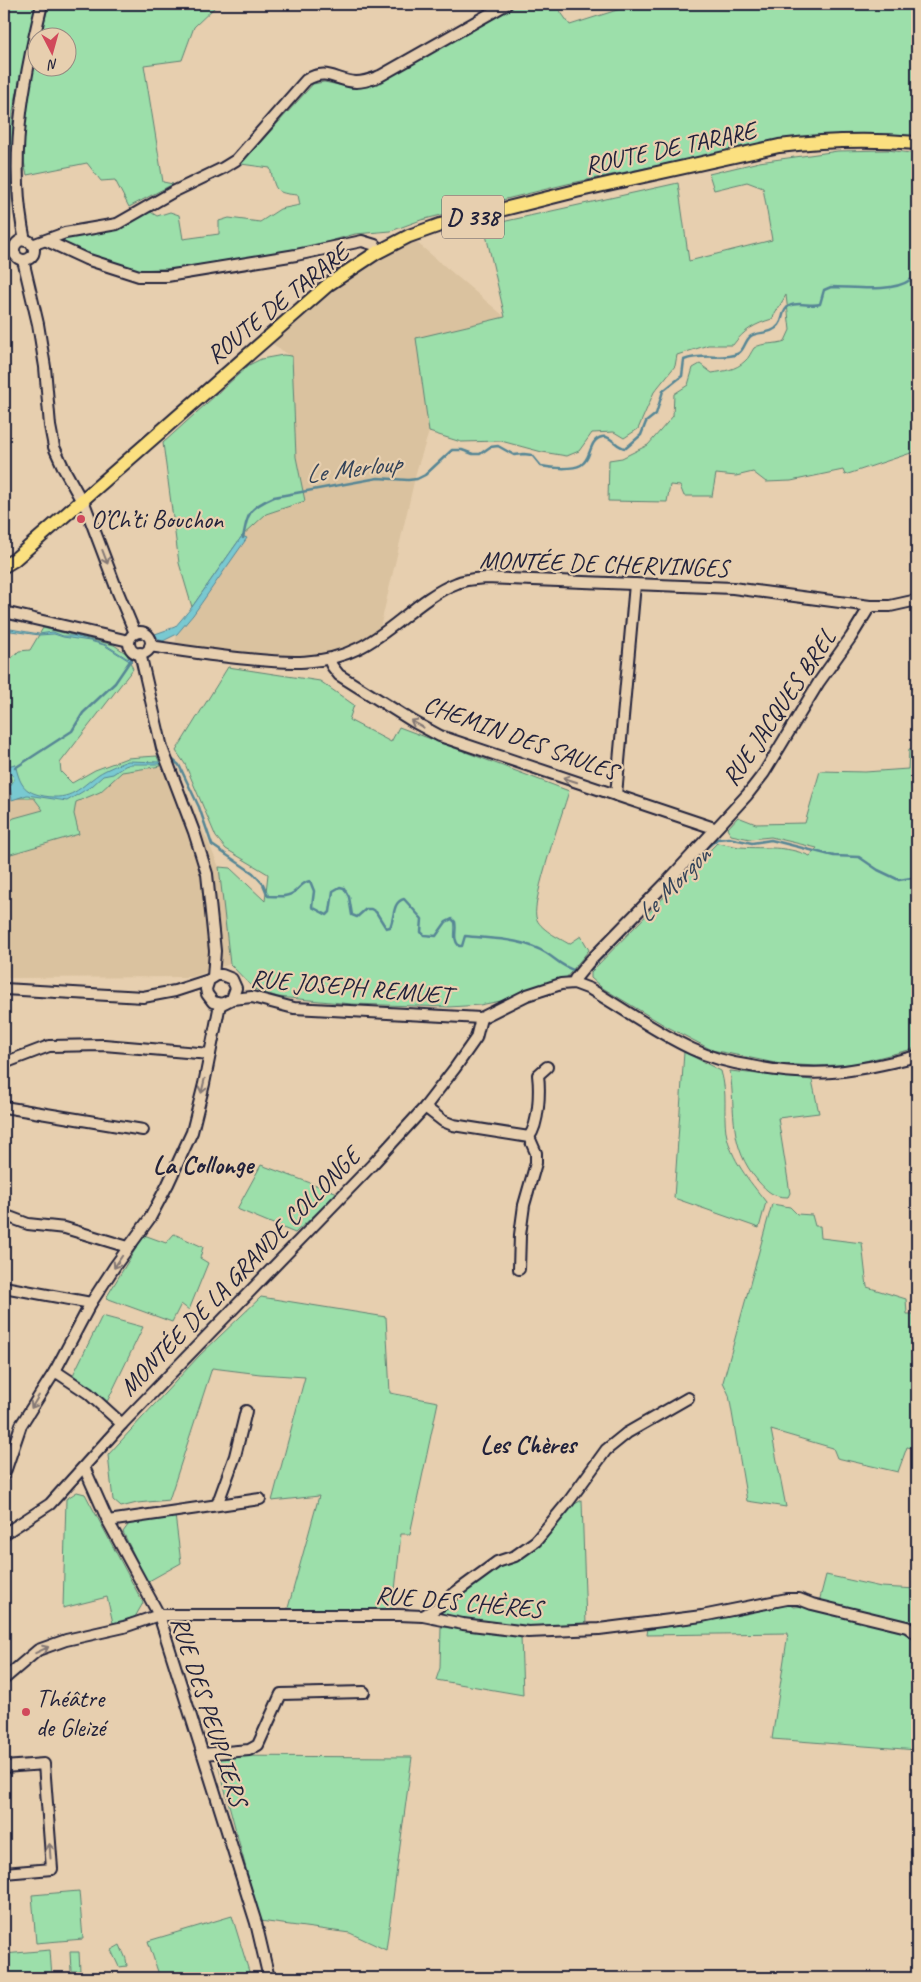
<svg xmlns="http://www.w3.org/2000/svg" width="921" height="1982" viewBox="0 0 921 1982" font-family="Caveat,sans-serif">
<style>
.built{fill:#dac29f}
.green{fill:#9cdfaa;stroke:#5f8072}
.water{fill:#79c9d1;stroke:#568695}
.lines{fill:none;stroke-linecap:round;stroke-linejoin:round}
.stream{stroke:#568695;stroke-width:2.5}
.minor-casing{stroke:#22223b;stroke-width:14}
.major-casing{stroke:#22223b;stroke-width:16}
.minor{stroke:#e7cfaf;stroke-width:10}
.major{stroke:#fbe080;stroke-width:12}
.oneway{stroke:#847875}
.poi-dot{fill:#d1495b;stroke:#e7cfaf;stroke-width:2}
.labels{text-anchor:middle;stroke-width:4.5;stroke-linejoin:round;paint-order:stroke}
.shield{fill:#e7cfaf;stroke:#5d565e;stroke-width:1}
.shield-label{font-size:24px;font-weight:bold;fill:#22223b}
.street-label{font-size:25px;fill:#22223b;stroke:#e7cfaf}
.poi-label{font-size:25px;fill:#22223b;stroke:#e7cfaf;text-anchor:start}
.water-label{font-size:26px;font-style:italic;fill:#334359;stroke:#e7cfaf}
.neighbourhood-label{font-size:26px;font-weight:bold;fill:#22223b;stroke:#e7cfaf}
</style>
<rect width="100%" height="100%" fill="#e7cfaf"/>
<filter id="ink" filterUnits="userSpaceOnUse"><feTurbulence type="fractalNoise" baseFrequency=".02" numOctaves="2"/><feDisplacementMap in="SourceGraphic" scale="10" xChannelSelector="R" yChannelSelector="G"/><feConvolveMatrix kernelMatrix="1 2 1 2 8 2 1 2 1" color-interpolation-filters="sRGB"/></filter>
<g filter="url(#ink)">
<g class="built">
<path d="M409,236L505,317L417,339L429,432L417,469L380,628L357,644L328,657L291,659L175,644L177,634L193,615L246,538L242,536L266,514L305,500L296,457L292,357L265,339L329,284Z"/>
<path d="M174,764L219,867L230,964L192,977L4,978V856L79,834L74,814L76,802L100,792L122,772Z"/>
<path d="M4,773L11,779L10,789L34,798L43,810L14,818L4,825Z"/>
</g>
<g class="green">
<path d="M4,4H36L13,111L10,221L4,228Z"/>
<path d="M49,4H221L217,5L194,27L182,60L144,65L163,182L173,184L129,207L115,180L101,181L87,163L27,175C17,145 30,81 37,49L38,68H68V38L40,37Z"/>
<path d="M517,4H555L570,25L636,4H917V136L844,134L783,140L567,184L421,220L391,231L355,234L305,248L178,268L139,270L120,266L68,247L61,241L63,238L119,228L149,211L157,216L170,212L179,215L183,239L219,234V221L229,218L260,222L280,209L300,205L298,195C274,193 276,191 270,168L241,164L313,84L324,82L355,88L379,82Z"/>
<path d="M888,150L917,154V451L845,475L843,470L791,481L766,482L753,472L736,476L716,474L712,496H684L680,486L670,485L667,502L608,501L609,460L622,458L648,445L673,416L674,394L688,385L693,368L700,364L712,373C724,371 736,370 745,361C749,358 751,352 754,348C763,342 775,345 785,341L790,330L786,295L772,319C755,324 744,330 733,345H708L677,355L675,366L654,392L638,429L624,438L614,432L592,433L579,451L567,456L542,452L501,441L461,442L429,432L416,338L505,317L484,226L678,183L689,261L772,240L763,188L747,182L714,190L709,174L759,162L838,151Z"/>
<path d="M283,355L292,356L296,457L305,501L266,514L242,536L192,607L179,563L163,443L249,365L261,359Z"/>
<path d="M43,628L114,645L127,654L133,669L60,763L61,772L72,783L95,770L127,758L157,756L161,766L122,772L100,792L76,802L74,814L79,834L4,856V825L14,818L43,810L34,798H14L10,789L11,779L4,773V665L19,651L30,650Z"/>
<path d="M228,667L320,681L354,705L349,720L391,742L399,727L569,791C562,815 532,898 536,917C539,929 559,938 569,944L581,936L589,950L566,978L540,986L511,999L480,1005L449,1007L352,1004L278,997L254,989L230,964L219,867L230,868L265,901L268,874L226,849L216,837L185,764L176,751Z"/>
<path d="M917,748V1048L853,1064L817,1066L780,1064L712,1050L664,1025L601,987L591,978V972L717,843C725,844 733,846 740,847C767,849 784,845 810,856L817,848L771,837L750,839L731,835L727,829L738,817L756,824L805,823L820,771L865,772L908,769L909,749Z"/>
<path d="M684,1052L721,1071C728,1095 723,1110 726,1132C731,1160 749,1180 766,1202L759,1228L674,1198Z"/>
<path d="M730,1071L812,1080L819,1113L778,1118L790,1193L788,1197C773,1197 768,1192 758,1181C728,1146 736,1114 730,1071Z"/>
<path d="M261,1165L338,1193L295,1233L237,1209Z"/>
<path d="M772,1204L790,1207L797,1214L812,1215L815,1226H820L821,1238L862,1243L867,1287L906,1299L907,1314H917V1449L907,1447L898,1472L837,1458L833,1448L771,1430L786,1507L747,1501L729,1395L723,1382Z"/>
<path d="M174,1234L203,1247L200,1258L208,1263L189,1310L181,1304L172,1322L106,1298L144,1235L166,1243Z"/>
<path d="M261,1297L386,1317L390,1393L438,1402L410,1534H401L393,1609L299,1610L288,1608L319,1496L272,1501L305,1377L260,1374L212,1368L169,1500L137,1503L121,1507L113,1500L108,1455L199,1356Z"/>
<path d="M102,1316L143,1327L107,1402L73,1375Z"/>
<path d="M77,1492L85,1494L143,1603L135,1617L113,1623L107,1597L63,1608L66,1499Z"/>
<path d="M582,1500L586,1625L529,1627L438,1615L442,1610L493,1570L521,1557L545,1536L571,1506Z"/>
<path d="M175,1515L181,1563L147,1582L123,1532L131,1521Z"/>
<path d="M826,1575L881,1587L917,1589V1588V1628L912,1625L819,1602Z"/>
<path d="M786,1602L793,1607L806,1606L906,1630L917,1645V1750L772,1739L788,1633L647,1635L648,1628Z"/>
<path d="M441,1627L521,1636L523,1695L436,1680L440,1668Z"/>
<path d="M216,1756L412,1757L386,1950L350,1933L260,1921Z"/>
<path d="M79,1891L83,1939L36,1943L32,1895Z"/>
<path d="M232,1916L251,1978H160L148,1941Z"/>
<path d="M120,1945L126,1959L127,1966L119,1967L111,1950Z"/>
<path d="M50,1950L52,1978H4V1954Z"/>
<path d="M70,1952H79L80,1971H71Z"/>
</g>
<g class="water">
<path d="M242,536L247,538L193,615L177,634L163,641L159,640L155,634L175,627L192,607Z"/>
<path d="M5,628L39,634L53,632L63,636H74L96,642L106,645L128,659L130,656L133,660L131,662L104,645L90,641L63,637L54,634L39,635L4,630Z"/>
<path d="M128,761L160,762L161,764H131L125,766L113,774L103,776L92,786L67,801L27,795L12,800L10,786L14,780L13,775L4,772V767L15,764C20,784 23,792 44,796C72,801 79,788 99,774C105,770 121,763 128,761Z"/>
</g>
<g class="lines">
<g class="stream">
<path d="M243,538C248,512 249,508 274,497L378,478L408,480L417,479L425,475L452,450H462L473,454H480L490,447L498,446L514,455L524,454L532,455L541,466C551,468 572,470 581,465C592,459 588,440 602,437C612,435 616,448 626,448L641,435L646,422L656,414L663,391L682,376L684,360C701,353 724,360 737,354C745,351 744,341 751,336C760,331 771,335 779,325C784,319 781,311 789,306C799,301 810,307 820,304L824,290L831,287C853,287 892,293 910,280L917,281"/>
<path d="M170,761L173,760L179,765L199,807L212,845L253,873L263,884L268,896C276,896 286,898 293,893C299,889 302,882 310,881L314,891L312,907L327,915L330,912L333,891L340,887L344,888L349,897L352,915L357,917L366,909H371L376,912L386,928L390,927C395,917 392,902 404,899L422,919L421,932L424,935L436,936L446,922L452,919L455,922C457,931 452,938 459,946H462L465,936C492,939 522,938 546,953C557,960 562,967 576,971"/>
<path d="M15,768L72,731L83,713L115,683L132,658"/>
<path d="M698,855L717,839L729,838L752,843L771,840L834,856L859,857L878,870L899,880L917,877"/>
<path d="M589,971L690,865"/>
</g>
<defs>
<g id="minor">
<circle cx="24" cy="250" r="10"/>
<path d="M25,241C8,160 23,82 42,4"/>
<path d="M47,241L86,259L139,276H167L296,255L362,241L375,245L379,252"/>
<path d="M32,245L65,233L117,224L173,192L223,168L236,160L306,80C328,67 335,81 356,82C365,82 372,79 380,76L507,4"/>
<path d="M4,254L14,251"/>
<path d="M23,260L38,324L45,367L50,426L54,447L64,469L79,496L83,500L117,590L135,633"/>
<path d="M4,612L129,641"/>
<circle cx="140" cy="643" r="11"/>
<path d="M150,646C183,651 215,656 248,659C287,663 323,666 359,648C394,631 420,597 457,583C466,579 476,579 486,578L733,588L870,606H890L917,600"/>
<path d="M140,653L162,748L194,832L207,874L215,951L213,977"/>
<path d="M329,659L332,666L339,675L414,722L440,736L714,828"/>
<path d="M616,795L635,584"/>
<path d="M574,983L575,979L588,963L666,883L747,795L764,773L819,682L851,637L870,606"/>
<path d="M4,989L143,997L175,991L209,980"/>
<path d="M232,999L236,988L232,979L222,975H217L209,980L206,989L207,994L213,1002L222,1004L232,999L252,997L294,1008L481,1018L527,995L561,984L574,983L590,989C624,1009 657,1033 692,1049C711,1058 731,1063 751,1066C816,1079 855,1072 917,1056"/>
<path d="M4,1063L49,1046L104,1045L210,1054"/>
<path d="M4,1107L143,1130"/>
<path d="M425,1107L443,1121L453,1125L529,1137L536,1153V1163L524,1205L520,1235L519,1269"/>
<path d="M529,1137C539,1124 540,1091 538,1075L547,1067"/>
<path d="M4,1215L28,1224L65,1228L128,1247"/>
<path d="M4,1287L91,1303"/>
<path d="M55,1371L88,1393L122,1424"/>
<path d="M84,1467L108,1521L159,1615L256,1923L269,1978"/>
<path d="M4,1475L21,1425L55,1371L91,1303L115,1266L150,1218L168,1184L192,1132L204,1084L220,1004"/>
<path d="M217,1505L235,1456L246,1411"/>
<path d="M108,1521L260,1499"/>
<path d="M4,1534L50,1504L122,1424L372,1165L425,1107L455,1068L476,1038L481,1018"/>
<path d="M423,1616L443,1604L456,1592L497,1562L515,1556L536,1541L569,1501L606,1450L627,1433L688,1398"/>
<path d="M4,1679L38,1650L66,1640L124,1627L159,1615H399L423,1616L463,1624L528,1632L599,1629L702,1616L787,1599H799L812,1604L907,1627L917,1634"/>
<path d="M203,1754L249,1750L258,1745L281,1694L364,1692"/>
<path d="M4,1767L44,1764L52,1869L4,1873"/>
</g>
<path id="major" d="M4,566L14,560L329,284L376,253L409,236L440,225L576,191L779,146C826,140 871,139 917,143"/>
</defs>
<use href="#minor" class="minor-casing"/>
<use href="#major" class="major-casing"/>
<use href="#minor" class="minor"/>
<use href="#major" class="major"/>
</g>
<defs><path id="oneway-shaft" d="M-6 0H5M1.5-3L5.5 0L1.5 3" fill="none" stroke-width="1.6" stroke-linecap="round" stroke-linejoin="round" transform="scale(1.25)"/></defs>
<g class="oneway">
<use href="#oneway-shaft" transform="translate(105 557) rotate(69)"/>
<use href="#oneway-shaft" transform="translate(417 724) rotate(-151)"/>
<use href="#oneway-shaft" transform="translate(570 780) rotate(-162)"/>
<use href="#oneway-shaft" transform="translate(203 1086) rotate(103)"/>
<use href="#oneway-shaft" transform="translate(118 1262) rotate(124)"/>
<use href="#oneway-shaft" transform="translate(35 1402) rotate(121)"/>
<use href="#oneway-shaft" transform="translate(42 1650) rotate(-25)"/>
<use href="#oneway-shaft" transform="translate(50 1851) rotate(-94)"/>
</g>
</g>
<g class="poi-dot">
<circle cx="81" cy="519" r="5"/>
<circle cx="26" cy="1712" r="5"/>
</g>
<g class="labels">
<rect class="shield" x="442" y="195.5" width="62" height="43" rx="4"/>
<g class="shield-label">
<text x="473" y="225">D 338</text>
</g>
<g class="street-label">
<text transform="translate(670 147) rotate(-12)" y="9">ROUTE DE TARARE</text>
<text transform="translate(277 303) rotate(-39)" y="9">ROUTE DE TARARE</text>
<text transform="translate(604 563) rotate(2)" y="9">MONTÉE DE CHERVINGES</text>
<text transform="translate(778 707) rotate(-56)" y="9">RUE JACQUES BREL</text>
<text transform="translate(521 737) rotate(20)" y="9">CHEMIN DES SAULES</text>
<text transform="translate(351 986) rotate(5)" y="9">RUE JOSEPH REMUET</text>
<text transform="translate(239 1271) rotate(-46)" y="9">MONTÉE DE LA GRANDE COLLONGE</text>
<text transform="translate(459 1601) rotate(5)" y="9">RUE DES CHÈRES</text>
<text transform="translate(210 1711) rotate(72)" y="9">RUE DES PEUPLIERS</text>
</g>
<g class="poi-label">
<text x="91" y="528">O’Ch’ti Bouchon</text>
<text x="36" y="1707">Théâtre<tspan x="36" dy="29">de Gleizé</tspan></text>
</g>
<g class="water-label">
<text transform="translate(353 468) rotate(-7)" y="9">Le Merloup</text>
<text transform="translate(673 884) rotate(-46)" y="9">Le Morgon</text>
</g>
<g class="neighbourhood-label">
<text x="203" y="1173">La Collonge</text>
<text x="528" y="1453">Les Chères</text>
</g>
</g>
<rect width="921" height="1982" fill="none" stroke="#e7cfaf" stroke-width="20"/>
<rect x="10" y="10" width="901" height="1962" fill="none" stroke="#22223b" stroke-width="2" filter="url(#ink)"/>
<g transform="translate(52 52) rotate(174)"><circle r="24" fill="#e7cfaf" stroke="#988a81"/>
<path d="M0-4L9 19L0 12L-9 19Z" fill="#d1495b"/>
<text y="-8" font-size="14" font-weight="bold" text-anchor="middle" fill="#22223b">N</text>
</g>
</svg>
